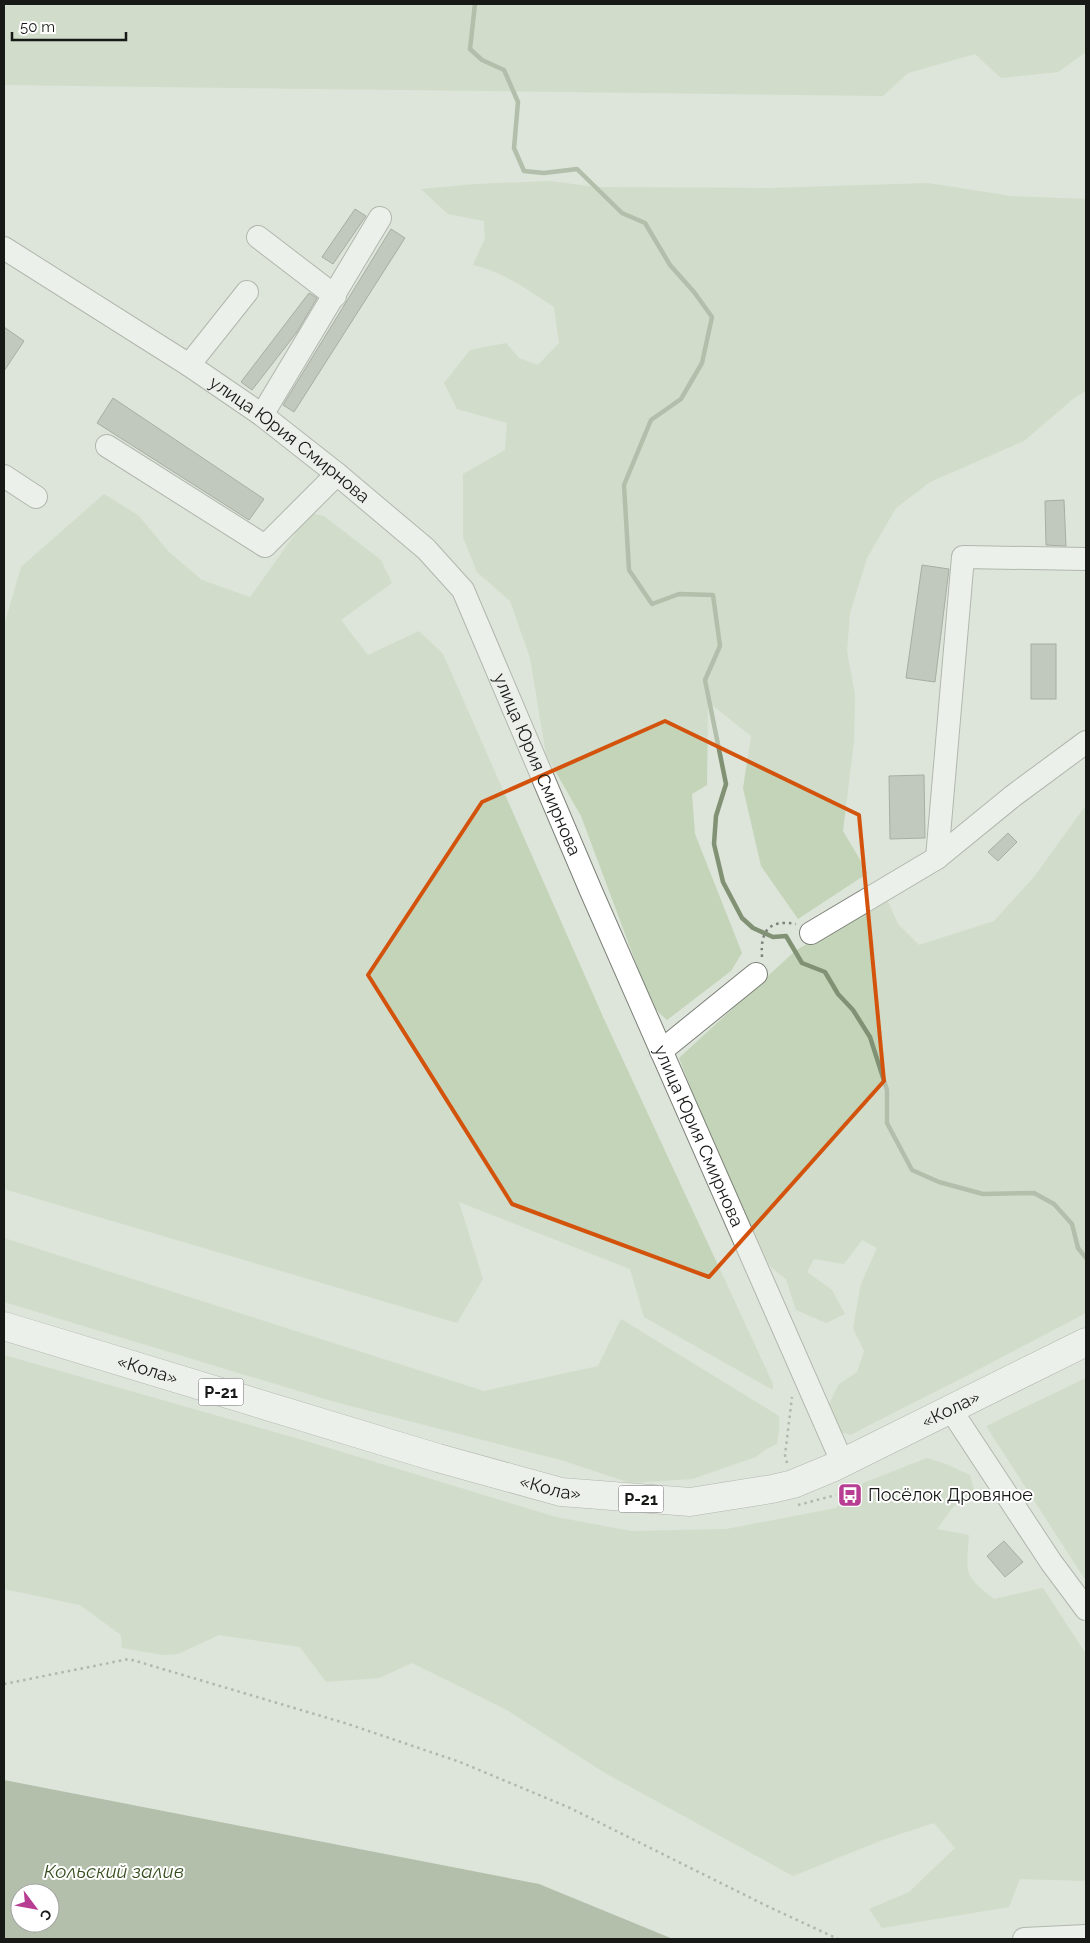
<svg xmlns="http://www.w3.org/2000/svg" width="1090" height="1943" viewBox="0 0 1090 1943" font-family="Raleway,sans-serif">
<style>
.green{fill:#c4d4b8}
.water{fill:#819274;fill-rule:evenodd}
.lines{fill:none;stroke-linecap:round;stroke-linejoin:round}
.stream{stroke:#819274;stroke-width:4.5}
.building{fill:#a0a69b;stroke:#666c62}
.minor-casing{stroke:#7c8178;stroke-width:24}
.highway-casing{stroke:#7c8178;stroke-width:29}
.path{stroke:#7c8079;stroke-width:2.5;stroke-dasharray:2.5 4;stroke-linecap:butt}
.minor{stroke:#fff;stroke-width:22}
.highway{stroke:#fff;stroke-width:28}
.marked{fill:none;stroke:#d3530d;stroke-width:4;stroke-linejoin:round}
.labels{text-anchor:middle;stroke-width:4;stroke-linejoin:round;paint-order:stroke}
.shield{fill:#fff;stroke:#5d5e5c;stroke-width:1}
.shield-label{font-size:16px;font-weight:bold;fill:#171916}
.street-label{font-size:18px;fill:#171916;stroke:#fff}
.poi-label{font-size:18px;fill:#171916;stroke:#fff;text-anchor:start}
.water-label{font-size:19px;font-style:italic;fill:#354d1e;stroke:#fff}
</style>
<rect width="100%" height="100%" fill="#dde4d9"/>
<g class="green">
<path d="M10,4H1086V52L1058,72L1001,78L975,54L908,73L883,96L4,85V7Z"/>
<path d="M550,181L595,187L771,188L928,183L1011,196L1086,199V391L1073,399L1024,441L930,482L896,508L867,558L850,613L847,651L855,695L854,741L843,831L868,873L798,919L761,866L743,788L751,736L708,702L707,785L692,794L695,834L742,953L731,971L667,1020L652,1006L581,816L546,755L530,658L510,601L477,572L463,537V474L505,450L507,423L457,409L444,383L470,350L506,343L519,358L538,365L559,343L554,307C528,290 504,272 473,265L485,239L484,221L448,214L421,189L475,184Z"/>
<path d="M104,494L138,515L169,552L202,580L250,597L310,513L324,516L381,560L392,583L341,620L368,655L419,631L443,654L604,1019L773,1384V1390L644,1317L630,1269L459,1202L483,1279L457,1323L4,1189V626L21,567Z"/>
<path d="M1086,805V1313L970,1374L850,1435L840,1432L829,1404L839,1384L857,1372L864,1351L853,1328L861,1284L877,1248L862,1240L844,1264L814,1259L807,1272L832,1290L845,1314L826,1323L796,1310L786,1279L771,1267L744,1226L679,1058L795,951L886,897L898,924L919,945L994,921L1034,877Z"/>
<path d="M4,1238L484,1391L598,1366L621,1319L779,1416V1430L777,1444L766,1449L756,1457L692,1479L630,1483L561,1460L335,1402L4,1302Z"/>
<path d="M4,1355L306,1441L556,1517L631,1531L726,1529L836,1508L863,1483L927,1458L946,1464L970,1475L976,1497L953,1507L937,1529L969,1535C966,1574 963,1575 994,1599L1043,1588L1086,1654V1881L1020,1879L1009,1907L882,1928L869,1909L909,1892L955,1848L934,1823L885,1839L793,1876L605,1773L507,1710L412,1663L379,1678L326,1682L300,1647L219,1635L178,1654L164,1655L122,1648L121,1635L80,1605L4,1589Z"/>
<path d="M1086,1378V1581L986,1426Z"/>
</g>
<path class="water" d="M4,1780L539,1884L673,1939H4ZM20,1893H50V1923H20Z"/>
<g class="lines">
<path class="stream" d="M475,4L470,49L482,60L504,70L518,102L514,148L524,171L544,173L577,169L622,213L645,223L670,265L694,292L712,317L702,363L681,399L651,420L624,485L629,570L652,604L679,594L713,595L720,646L705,680L726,784L716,816L714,844L723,882L742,918L753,928L773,937L786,936L802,963L825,972L838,994L853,1010L870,1037L887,1090V1123L912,1170L939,1182L983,1194L1034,1193L1054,1204L1072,1224L1078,1248L1086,1258"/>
</g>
<g class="building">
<path d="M355,209L366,216L333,264L322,257Z"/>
<path d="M391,229L405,238L294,412L283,405Z"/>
<path d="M309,293L317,298L297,332L252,390L241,382Z"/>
<path d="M4,327L24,341L4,371Z"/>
<path d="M113,398L264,499L249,520L97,423Z"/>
<path d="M1064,500L1066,546L1046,545L1045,501Z"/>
<path d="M922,565L949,569L935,682L906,678Z"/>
<rect x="1031" y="644" width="25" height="55"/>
<path d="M924,775L925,838L890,839L889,776Z"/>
<path d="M1008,833L1017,842L998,861L988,852Z"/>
<path d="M1004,1541L1023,1562L1005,1577L987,1556Z"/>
</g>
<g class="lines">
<defs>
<g id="minor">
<path d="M258,237L335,296"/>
<path id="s1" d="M4,248L189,365L262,415L337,474L426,549L463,590L591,891L843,1464"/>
<path d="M189,365L247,292"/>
<path d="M262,415L380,218"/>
<path d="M107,446L265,546L337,474"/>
<path d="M4,476L36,497"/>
<path d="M937,858L963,557L1086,559"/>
<path d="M811,933L937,858L1013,796L1086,742"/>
<path d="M661,1051L756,974"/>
<path d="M951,1410L1051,1562L1086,1609"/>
<path d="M1024,1939L1086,1936"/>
</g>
<g id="highway">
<path id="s2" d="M4,1326L438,1458L561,1492L690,1502L772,1489L793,1484L834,1467L1086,1342"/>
</g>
</defs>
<use href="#minor" class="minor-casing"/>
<use href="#highway" class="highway-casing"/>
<g class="path">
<path d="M762,957C760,931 769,919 796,924"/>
<path d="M787,1463L785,1455L792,1397"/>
<path d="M798,1505L836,1495"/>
<path d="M4,1684L129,1659L348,1724L460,1762L570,1808L765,1905L838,1939"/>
</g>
<use href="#minor" class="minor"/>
<use href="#highway" class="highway"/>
</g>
<path d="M0 0H1090V1943H0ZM665,721L859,815L884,1081L709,1277L512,1204L368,975L482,802Z" fill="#dde4d9" fill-opacity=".55" fill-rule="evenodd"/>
<path class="marked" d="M665,721L859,815L884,1081L709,1277L512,1204L368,975L482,802Z"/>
<defs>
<symbol id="bus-square" viewBox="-11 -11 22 22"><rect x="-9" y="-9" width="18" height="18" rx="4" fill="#b73e92" stroke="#fff"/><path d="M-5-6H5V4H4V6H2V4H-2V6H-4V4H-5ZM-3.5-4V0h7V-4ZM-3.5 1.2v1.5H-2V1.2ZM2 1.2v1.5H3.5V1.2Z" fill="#fff"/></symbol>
</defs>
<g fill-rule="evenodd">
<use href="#bus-square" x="836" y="1481" width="28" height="28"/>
</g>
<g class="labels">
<g class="shield">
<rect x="198.5" y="1378.5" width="45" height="27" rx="4"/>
<rect x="618.5" y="1485.5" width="45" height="27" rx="4"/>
</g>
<g class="shield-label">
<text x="221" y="1398">Р-21</text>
<text x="641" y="1505">Р-21</text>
</g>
<g class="street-label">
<text dy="6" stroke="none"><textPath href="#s1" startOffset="344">улица Юрия Смирнова</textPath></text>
<text dy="6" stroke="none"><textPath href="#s1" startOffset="764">улица Юрия Смирнова</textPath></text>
<text dy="6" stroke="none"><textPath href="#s1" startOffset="1169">улица Юрия Смирнова</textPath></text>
<text dy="6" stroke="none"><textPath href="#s2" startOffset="150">«Кола»</textPath></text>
<text dy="6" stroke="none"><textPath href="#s2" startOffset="990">«Кола»</textPath></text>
<text dy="6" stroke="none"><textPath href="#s2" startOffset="570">«Кола»</textPath></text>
</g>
<g class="poi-label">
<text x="868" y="1501">Посёлок Дровяное</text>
</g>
<g class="water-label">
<text x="114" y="1878">Кольский залив</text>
</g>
</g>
<rect width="1090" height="1943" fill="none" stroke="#171916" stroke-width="10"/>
<g transform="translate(35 1908) rotate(122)"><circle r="24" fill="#ffffff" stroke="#a2a3a2"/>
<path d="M0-4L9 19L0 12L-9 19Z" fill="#b73e92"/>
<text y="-8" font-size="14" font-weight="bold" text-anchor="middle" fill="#171916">С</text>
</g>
<path d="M12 32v8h114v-8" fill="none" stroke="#171916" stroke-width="2.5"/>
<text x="20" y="32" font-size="15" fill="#171916" stroke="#ffffff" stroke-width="4" paint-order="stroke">50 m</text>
</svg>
